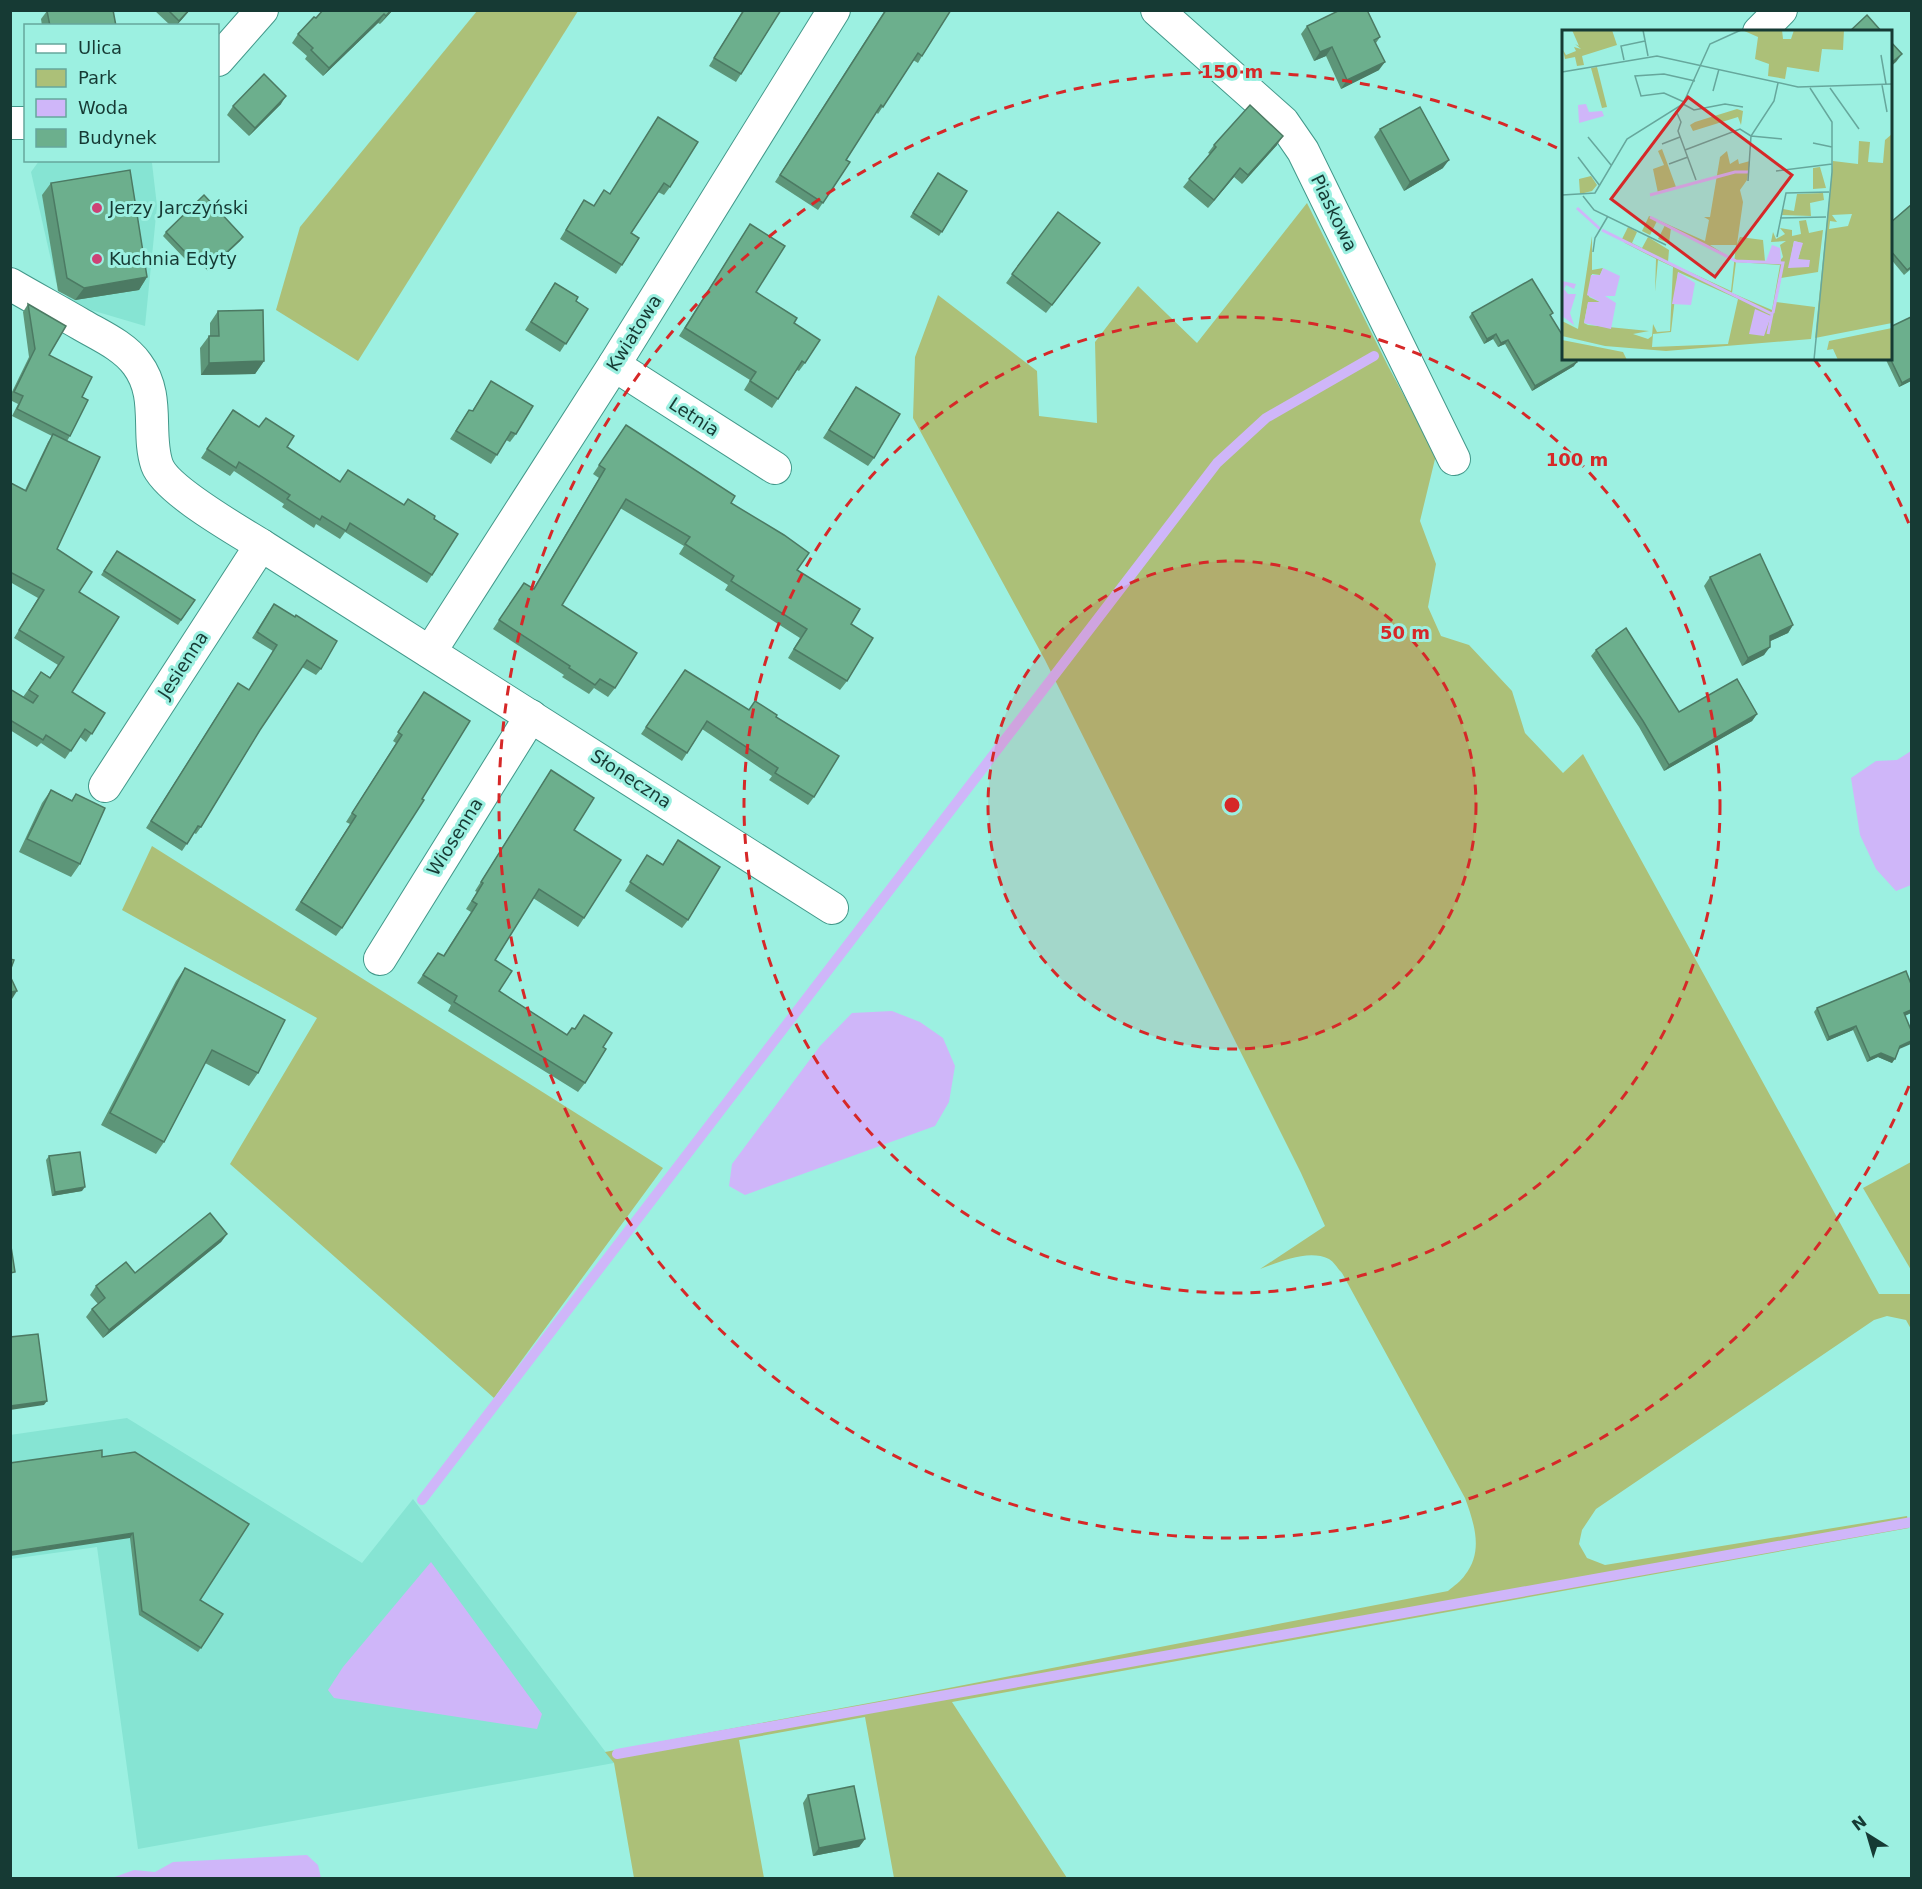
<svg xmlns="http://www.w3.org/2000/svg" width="1922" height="1889" viewBox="0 0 1922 1889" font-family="'DejaVu Sans',sans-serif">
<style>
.built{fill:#86e4d3}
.green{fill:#acc078}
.water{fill:#cfb6f9}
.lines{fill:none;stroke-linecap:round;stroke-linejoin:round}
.stream{stroke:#cfb6f9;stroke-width:10}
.minor-casing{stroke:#42988a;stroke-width:34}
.minor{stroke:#fff;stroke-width:32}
.wall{fill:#5d9679}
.shaded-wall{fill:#4c7a63}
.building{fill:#6caf8d;stroke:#4c7a63;stroke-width:1.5}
.ring{fill:none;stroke:#d62828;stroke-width:3;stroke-dasharray:10 8}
.poi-dot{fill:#cd4276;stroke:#9cf0e1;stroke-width:2}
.labels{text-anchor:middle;stroke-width:6;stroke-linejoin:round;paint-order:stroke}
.poi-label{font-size:18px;fill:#163a34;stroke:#9cf0e1;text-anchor:start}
.street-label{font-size:18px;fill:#163a34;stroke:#9cf0e1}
.inset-river{fill:none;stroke:#cfb6f9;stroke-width:3}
.inset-road{fill:none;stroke:#66a79c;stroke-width:1.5}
.view{fill:#d62828;fill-opacity:0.15;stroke:#d62828;stroke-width:3}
.inset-edge{fill:none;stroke:#163a34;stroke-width:3}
.centre{fill:#d62828;stroke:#9cf0e1;stroke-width:3}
.ring-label{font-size:18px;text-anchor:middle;font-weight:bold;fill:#d62828;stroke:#9cf0e1;stroke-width:6;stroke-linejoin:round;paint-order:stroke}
</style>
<rect width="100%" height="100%" fill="#9cf0e1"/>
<g class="built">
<path d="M149,160L152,163L157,206L145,326L74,305L56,282L31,172L39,161Z"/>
<path d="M127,1418L362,1563L413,1499L614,1763L138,1849L97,1547L11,1559L10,1435Z"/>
</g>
<g class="green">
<path d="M477,11H578L358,361L276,310L300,227Z"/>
<path d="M1307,203L1388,366L1436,455L1420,521L1436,564L1428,607L1441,636L1469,645L1512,691L1525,733L1563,773L1583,754L1879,1294H1911V1329L1906,1320L1887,1316L1874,1320L1596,1509L1582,1530L1579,1544L1587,1558L1605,1565L1907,1516L1909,1528L952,1702L1067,1878H894L865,1717L739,1740L764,1878H634L614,1763L605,1752L923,1693L1448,1591C1454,1586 1461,1581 1465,1575C1484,1551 1474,1523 1465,1498L1342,1273C1338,1269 1334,1262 1329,1259C1308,1249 1280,1262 1260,1269L1325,1226L1301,1173L1045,660L913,418L915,357L938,295L1037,371L1039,416L1097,423L1095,342L1138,286L1197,343Z"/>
<path d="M152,846L663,1168L494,1398L230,1164L317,1018L122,910Z"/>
<path d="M1911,1162V1270L1863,1188Z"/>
</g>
<g class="water">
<path d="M1911,751V885L1896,891L1876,869L1860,835L1851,778L1876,761L1897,760Z"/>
<path d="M892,1011L920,1022L943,1038L955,1066L949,1102L935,1126L745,1195L729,1186L732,1164L820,1046L852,1013Z"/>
<path d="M431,1562L542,1714L537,1729L334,1698L328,1690L343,1667Z"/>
<path d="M307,1855L318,1865L321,1878H112L134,1870L155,1872L173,1862Z"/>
</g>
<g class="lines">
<g class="stream">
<path d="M422,1500L1217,463L1266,418L1374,356"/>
<path d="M617,1754L1912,1522"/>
</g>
<defs>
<g id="minor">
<path d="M1157,10L1283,122L1303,151L1454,459"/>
<path d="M1759,32L1781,10"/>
<path d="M218,60L262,10"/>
<path d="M10,123H26"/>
<path d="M10,284C34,298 58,311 82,325C101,336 124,346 137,364C161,396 146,433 157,465C166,490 237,530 261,545L832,908"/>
<path d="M614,365L775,468"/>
<path d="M430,652L614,365L834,10"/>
<path d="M105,786L261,545"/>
<path d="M380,959L531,716"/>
</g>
</defs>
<use href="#minor" class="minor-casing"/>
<use href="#minor" class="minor"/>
</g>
<g class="wall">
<path d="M154,10H190L176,26H171Z"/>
<path d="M393,10L380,24L378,23L323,76L305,59L307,56L292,43L298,34L316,18Z"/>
<path d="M743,10H781L736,82L709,66Z"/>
<path d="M885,10L922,56L918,63L913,60L878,114L876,112L846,160L850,162L818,210L775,182Z"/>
<path d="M47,11L116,26H42L41,19Z"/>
<path d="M1307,26L1380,37L1376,43L1379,70L1341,89L1326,56L1314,61L1301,34Z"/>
<path d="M281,104L249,136L227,115L233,106Z"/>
<path d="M658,117L670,187L664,195L658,192L631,233L639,238L616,274L560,239L584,200L593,206L610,194Z"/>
<path d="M1380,129L1443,168L1404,191L1374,137Z"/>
<path d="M1214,145H1277L1242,184L1234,177L1208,208L1183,187L1210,154L1208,153Z"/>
<path d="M938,173L967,191L939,236L910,217Z"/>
<path d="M51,183L147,277L139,290L75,300L58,291L42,195Z"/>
<path d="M1911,205V269L1904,275L1890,258V223Z"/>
<path d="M1058,212L1100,243L1046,313L1006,283Z"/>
<path d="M750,224L756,292L794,323L805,363L799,371L797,370L772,408L744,390L750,380L679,336Z"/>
<path d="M166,232L243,237L240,241L208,271L192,254L186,260L163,236Z"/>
<path d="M555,283L576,301L588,309L560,352L525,330Z"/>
<path d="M28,304L49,355L82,397L70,436L67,441L57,549L79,592L72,692L105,713L86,742L80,737L65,759L41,743L37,747L10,730V689L23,697L41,672L50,677L58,665L14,638L38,598L10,582V485L25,490L48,442L52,436L12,416L18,404L10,400V396L29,357L23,312Z"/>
<path d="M218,311L264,361L255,374L201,375L200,348L209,336H210V323Z"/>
<path d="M1472,313L1551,316L1574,366L1532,391L1505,344L1498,347L1493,339L1484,344L1469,317Z"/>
<path d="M1885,358H1890L1911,381L1899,387Z"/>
<path d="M491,381L516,434L510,442L506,440L491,464L450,439L469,410L472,411Z"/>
<path d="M856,387L874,458L868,466L823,438Z"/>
<path d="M233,410L287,447L340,481L403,505L434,519L432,575L427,583L345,532L340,539L316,524L314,528L282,507L284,504L234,471L230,476L201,458Z"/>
<path d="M626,425L731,503L851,624L847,681L840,690L788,658L800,638L725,590L728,585L679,554L684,546L620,508L562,605L615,688L608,697L594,688L589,694L562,677L564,675L493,629L524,583L533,589L599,478L593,474Z"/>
<path d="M117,551L195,600L178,625L101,575Z"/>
<path d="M1710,577L1793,625L1788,633L1770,641L1764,655L1742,666L1704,586Z"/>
<path d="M269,611L321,669L316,675L302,667L260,730L201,827L196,834L194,833L182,851L146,828L233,690H249L273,651L252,638Z"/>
<path d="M1596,650L1679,712L1757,714L1752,721L1664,771L1639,727L1591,656Z"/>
<path d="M685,670L749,710L776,717L814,797L808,805L769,780L772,776L702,729L682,761L641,734Z"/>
<path d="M424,692L342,928L336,936L295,910L350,824L346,822L396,743L393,741Z"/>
<path d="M551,770L574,830L584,918L578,927L533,898L495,960L499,991L567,1035L572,1028L603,1047L585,1083L578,1092L448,1011L451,1005L417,983L438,953L443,956L471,912L466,909L477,892L475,891Z"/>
<path d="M51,790L72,800L76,794L80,864L71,877L19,852L42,803Z"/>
<path d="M678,840L688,920L682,928L625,891L647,855L663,864Z"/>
<path d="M185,968L258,1073L249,1086L205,1063L164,1142L156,1154L101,1125L176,981Z"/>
<path d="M1911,984V1013L1905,1016L1898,1049L1892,1063L1878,1057L1867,1062L1853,1030L1827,1041L1814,1012L1817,1008Z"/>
<path d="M49,1156L82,1191L52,1196L46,1160Z"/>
<path d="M227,1234L221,1242L103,1338L86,1317L92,1309L98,1304L90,1295L96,1286L135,1273Z"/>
<path d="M102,1457L200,1600L223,1614L198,1652L139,1615L130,1538Z"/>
<path d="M808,1795L865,1839L859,1847L813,1856L803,1803Z"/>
</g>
<g class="shaded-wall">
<path d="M189,10H190L176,26L179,21Z"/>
<path d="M391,10H393L380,24L386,16Z"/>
<path d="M384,14L378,23L323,76L329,68Z"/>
<path d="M1332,47L1326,56L1314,61L1320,52Z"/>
<path d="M1902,54L1896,62L1890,67V64Z"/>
<path d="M1385,62L1379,70L1341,89L1347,80Z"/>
<path d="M286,96L281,104L249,136L255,128Z"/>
<path d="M1283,136L1277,145L1242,184L1248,175Z"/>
<path d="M1449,160L1443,168L1404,191L1410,182Z"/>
<path d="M1240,168L1234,177L1208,208L1214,200Z"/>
<path d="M243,237L240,241L208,271L211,267Z"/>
<path d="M147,277L139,290L75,300L84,288Z"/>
<path d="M1496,334L1493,339L1484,344L1487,339Z"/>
<path d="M1508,340L1505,344L1498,347L1501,343Z"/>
<path d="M264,361L255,374L201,375L209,363Z"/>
<path d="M1577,362L1574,366L1532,391L1535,386Z"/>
<path d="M1911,378V381L1899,387L1902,383Z"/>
<path d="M1793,625L1788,633L1764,644L1770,636Z"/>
<path d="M1770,647L1764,655L1742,666L1748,658Z"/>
<path d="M1757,714L1752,721L1664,771L1669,765Z"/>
<path d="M17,991L12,999H10V992Z"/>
<path d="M1911,1010V1013L1901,1017L1904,1013Z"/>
<path d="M1856,1026L1853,1030L1827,1041L1829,1037Z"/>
<path d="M1911,1041V1044L1897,1050L1900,1046Z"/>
<path d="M1881,1053L1895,1059L1892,1063L1878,1057L1867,1062L1870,1058Z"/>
<path d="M85,1187L82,1191L52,1196L55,1192Z"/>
<path d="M227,1234L221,1242L103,1338L109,1330Z"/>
<path d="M47,1401L44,1405L10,1410V1406Z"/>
<path d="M133,1533L130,1538L10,1556V1552Z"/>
<path d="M865,1839L859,1847L813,1856L819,1848Z"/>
</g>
<g class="building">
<path d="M49,10H113L116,26H50L47,11Z"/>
<path d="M168,10H189L179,21Z"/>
<path d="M323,10H391L386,16L384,14L329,68L311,50L313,48L298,34L314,17L316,18Z"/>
<path d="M744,10H781L741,74L714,58Z"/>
<path d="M886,10H951L922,56L918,53L883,107L881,105L846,160L850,162L823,203L780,175Z"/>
<path d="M1340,10H1367L1380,37L1374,40L1385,62L1347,80L1332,47L1320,52L1307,26Z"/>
<path d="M1867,15L1882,32H1849Z"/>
<path d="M1890,41L1902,54L1890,64Z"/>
<path d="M264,74L286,96L255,128L233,106Z"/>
<path d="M1250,105L1283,136L1248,175L1240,168L1214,200L1189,179L1216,147L1214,145Z"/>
<path d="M1420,107L1449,160L1410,182L1380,129Z"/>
<path d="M658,117L698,142L670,187L664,183L631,233L639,238L622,265L566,230L584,200L594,206L604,190L610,194Z"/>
<path d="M130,170L147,277L84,288L67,278L51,183Z"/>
<path d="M938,173L967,191L942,232L913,213Z"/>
<path d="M204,195L243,237L211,267L195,250L189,256L166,232Z"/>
<path d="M1911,205V267L1907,270L1890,250V223Z"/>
<path d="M1058,212L1100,243L1052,305L1012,274Z"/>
<path d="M750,224L785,246L756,292L797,318L794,323L820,340L805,363L802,361L778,399L750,381L756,372L685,328Z"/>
<path d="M1532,279L1553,313L1550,315L1563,336V358H1575L1577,362L1535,386L1508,340L1501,343L1496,334L1487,339L1472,313Z"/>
<path d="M555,283L578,297L576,301L588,309L566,344L531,322Z"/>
<path d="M28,304L66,326L49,355L92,377L82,397L88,400L70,436L17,409L23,396L14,392L35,349Z"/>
<path d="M263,310L264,361L209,363V336H219L218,311Z"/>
<path d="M1911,317V378L1902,383L1890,358V327Z"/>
<path d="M491,381L533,406L516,434L511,432L497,455L456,431L469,410L473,411Z"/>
<path d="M856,387L900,414L874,458L829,430Z"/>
<path d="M233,410L259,427L266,418L294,436L287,447L340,482L348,470L404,505L408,499L435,516L434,519L458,534L432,575L350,523L346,531L322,516L320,520L287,499L290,495L239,462L236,468L207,449Z"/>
<path d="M626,425L735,496L731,503L784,535L809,553L797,570L860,609L851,624L873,638L847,681L794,649L807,629L731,581L734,576L685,544L690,537L626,499L562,605L637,653L615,688L600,679L595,685L569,668L570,666L499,620L524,583L534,589L605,469L599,465Z"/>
<path d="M53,434L100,457L57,549L92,572L79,592L119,617L72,692L105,713L92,734L85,729L71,751L46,735L43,740L10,720V689L33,703L38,696L29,690L41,672L50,678L64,657L19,630L44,590L10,572V485L11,483L26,491Z"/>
<path d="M117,551L195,600L181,620L104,571Z"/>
<path d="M1760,554L1793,625L1770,636V647L1748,658L1710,577Z"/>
<path d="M274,604L295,617L296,615L337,641L321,669L307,660L260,730L201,827L198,826L187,844L151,821L238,683L249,690L277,645L257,632Z"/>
<path d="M1626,628L1679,712L1737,679L1757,714L1669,765L1643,721L1596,650Z"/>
<path d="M685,670L749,710L755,701L777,715L776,717L839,756L814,797L775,773L778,768L707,721L687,753L646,727Z"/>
<path d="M424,692L470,721L422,799L424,800L342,928L301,902L356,816L352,813L402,735L398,732Z"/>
<path d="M551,770L594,798L574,830L621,860L584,918L539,889L495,960L512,971L499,991L567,1035L572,1028L575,1029L584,1015L612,1033L603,1047L606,1049L585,1083L454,1002L457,996L423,975L438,953L444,956L477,904L472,901L483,883L481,882Z"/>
<path d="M51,790L72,801L76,794L105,808L80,864L27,839Z"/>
<path d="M678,840L720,867L688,920L630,882L647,855L663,865Z"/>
<path d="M10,959L14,960L10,971Z"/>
<path d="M185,968L285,1020L258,1073L212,1050L164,1142L110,1113Z"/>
<path d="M1906,971L1911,984V1010L1904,1013L1911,1030V1041L1900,1046L1895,1059L1881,1053L1870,1058L1856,1026L1829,1037L1817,1008Z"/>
<path d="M10,976L17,991L10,992Z"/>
<path d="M80,1152L85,1187L55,1192L49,1156Z"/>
<path d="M210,1213L227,1234L109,1330L92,1309L105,1298L96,1286L126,1262L135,1273Z"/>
<path d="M10,1240L15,1272L10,1273Z"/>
<path d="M38,1334L47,1401L10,1406V1337Z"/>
<path d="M102,1450V1457L135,1452L249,1524L200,1600L223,1614L201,1648L142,1611L133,1533L10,1552V1463Z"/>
<path d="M854,1786L865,1839L819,1848L808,1795Z"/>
</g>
<circle cx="1232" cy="805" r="244" fill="#d62828" fill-opacity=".12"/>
<g class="ring">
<circle cx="1232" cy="805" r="244"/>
<circle cx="1232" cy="805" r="488"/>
<path d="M1909 1086A733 733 0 1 1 1559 149M1814 359A733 733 0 0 1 1909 524"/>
</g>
<g class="poi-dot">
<circle cx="97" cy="208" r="6"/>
<circle cx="97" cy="259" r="6"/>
</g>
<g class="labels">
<g class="poi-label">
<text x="109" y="214">Jerzy Jarczyński</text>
<text x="109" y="265">Kuchnia Edyty</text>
</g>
<g class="street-label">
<text transform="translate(1334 213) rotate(64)" y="6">Piaskowa</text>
<text transform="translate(634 333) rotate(-58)" y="6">Kwiatowa</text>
<text transform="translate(694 417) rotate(33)" y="6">Letnia</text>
<text transform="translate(183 665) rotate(-57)" y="6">Jesienna</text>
<text transform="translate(631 779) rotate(33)" y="6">Słoneczna</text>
<text transform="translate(455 837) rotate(-58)" y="6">Wiosenna</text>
</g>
</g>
<g transform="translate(1562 30)">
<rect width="330" height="330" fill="#9cf0e1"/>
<path d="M10,0H50L55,15L20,26L22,35L15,36L13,27L3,29L1,20L4,25L14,21L12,17L19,19L13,14L17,16ZM180,0H220L221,9H229L232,0H282L281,20L260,19L257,42L225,37L223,49L206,46L207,34L193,29L196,7ZM35,37L45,77L40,78L29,38ZM175,79L181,81L179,95L176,87L131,101L128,95L133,92ZM330,104V293L253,308L271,131L296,134L297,111L308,112L306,132L321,133L323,110ZM290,184L286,196L267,199L268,191L275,192L270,185ZM100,119L114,157L96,163L91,139L102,135L96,121ZM165,121L168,134L176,129L177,134L188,131L185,150L178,160L181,172L175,214L178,207L201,210L203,231L217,232L221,227L218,215L224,211L209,212L211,202L214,209L223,204L218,198L230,200V206L239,204L237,191L244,190L247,203L261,200L256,242L219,248L214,272L253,277L249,309L104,321L43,316L0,306V291L16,299L30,206V240L41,238L38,245L30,244L27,267L38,272L26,273L22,293L26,295L87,301L71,304L86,309L90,306L91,294L95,302L108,301L111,237L96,230L93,262L94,229L63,213L60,209L66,197L75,202L70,213L80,218L86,207L107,220L106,232L169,261L174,215H148L167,227L109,198L107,213L96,209L103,195L95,191L88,205L80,201L87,186L143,211L147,190L142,187H148L158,127ZM232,211L240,213L236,230H248L227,238ZM174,232L218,235L210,280L170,263ZM116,242L176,269L166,314L90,317L91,304L109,302ZM258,137L264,158L251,159V138ZM29,146L35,155L30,161L18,164L17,149ZM261,163L262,170L248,173L249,186L220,185L221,179L232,181L235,164ZM330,298V330H276L271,319L265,320L267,311ZM0,310L61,322L65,330H0Z" fill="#acc078" fill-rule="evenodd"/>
<path d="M24,74L27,82L40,81L42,86L17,93L16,75ZM232,211L241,213L236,229L248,230L247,237L226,238ZM210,215L218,218L219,232L204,231ZM41,238L58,246L53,266H43L54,273L49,299L22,293L26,272H38L25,265L29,245H38ZM116,242L133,253L129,275L110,274ZM0,251L14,254L12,259L4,255L2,259L6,264H14L8,283L12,295L0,286ZM193,279L209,286L202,306L187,304Z" fill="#cfb6f9"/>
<path class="inset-river" d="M88,165L173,142H186M15,178L38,199M88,187L174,231L221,233L211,283M40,200L210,284L206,304"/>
<path class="inset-road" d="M81,0L86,26M319,25L324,54M62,30L59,16L83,11M0,42L95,26L236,57L330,54M320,55L325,82M248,58L270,92V142L252,330M268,58L297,99M151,61L157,39M122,72L102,63L79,66L73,46L102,44L133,51M121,74L132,80L163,74L181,77M114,81L119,92L116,101L134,150M189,106L220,109M26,107L49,135M251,113L270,117M100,114L118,107M123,120L178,99L189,106M16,127L38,156M107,134L126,127M214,141L270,134M186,151L189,106L212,71L216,53M0,165L33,163L65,109L121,74L148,14L179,0M21,166L32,180L104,215M218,188L264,187M215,207L224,163L267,162M31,222L33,208L46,186"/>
<path class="view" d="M126,67L230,145L153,247L49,169Z"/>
<rect width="330" height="330" class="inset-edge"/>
</g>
<circle cx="1232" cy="805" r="9" class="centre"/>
<g class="ring-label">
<text x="1232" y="78">150 m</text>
<text x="1577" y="466">100 m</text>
<text x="1405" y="639">50 m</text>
</g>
<rect width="1922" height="1889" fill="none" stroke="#163a34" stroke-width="24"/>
<rect x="24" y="24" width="195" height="138" fill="#9cf0e1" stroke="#66a79c" stroke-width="1.5"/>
<rect x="36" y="44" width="30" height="9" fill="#ffffff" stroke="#66a79c" stroke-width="1.5"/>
<text x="78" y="54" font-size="18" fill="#163a34">Ulica</text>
<rect x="36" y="69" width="30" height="18" fill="#acc078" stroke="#66a79c" stroke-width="1.5"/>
<text x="78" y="84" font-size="18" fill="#163a34">Park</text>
<rect x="36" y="99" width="30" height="18" fill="#cfb6f9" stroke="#66a79c" stroke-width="1.5"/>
<text x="78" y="114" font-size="18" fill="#163a34">Woda</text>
<rect x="36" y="129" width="30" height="18" fill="#6caf8d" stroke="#66a79c" stroke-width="1.5"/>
<text x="78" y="144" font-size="18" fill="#163a34">Budynek</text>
<g transform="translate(1868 1835) rotate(323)" stroke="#9cf0e1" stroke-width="4.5" paint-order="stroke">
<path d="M0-4.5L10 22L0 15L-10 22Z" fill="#163a34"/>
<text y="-9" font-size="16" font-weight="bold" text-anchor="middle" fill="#163a34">N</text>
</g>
</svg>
